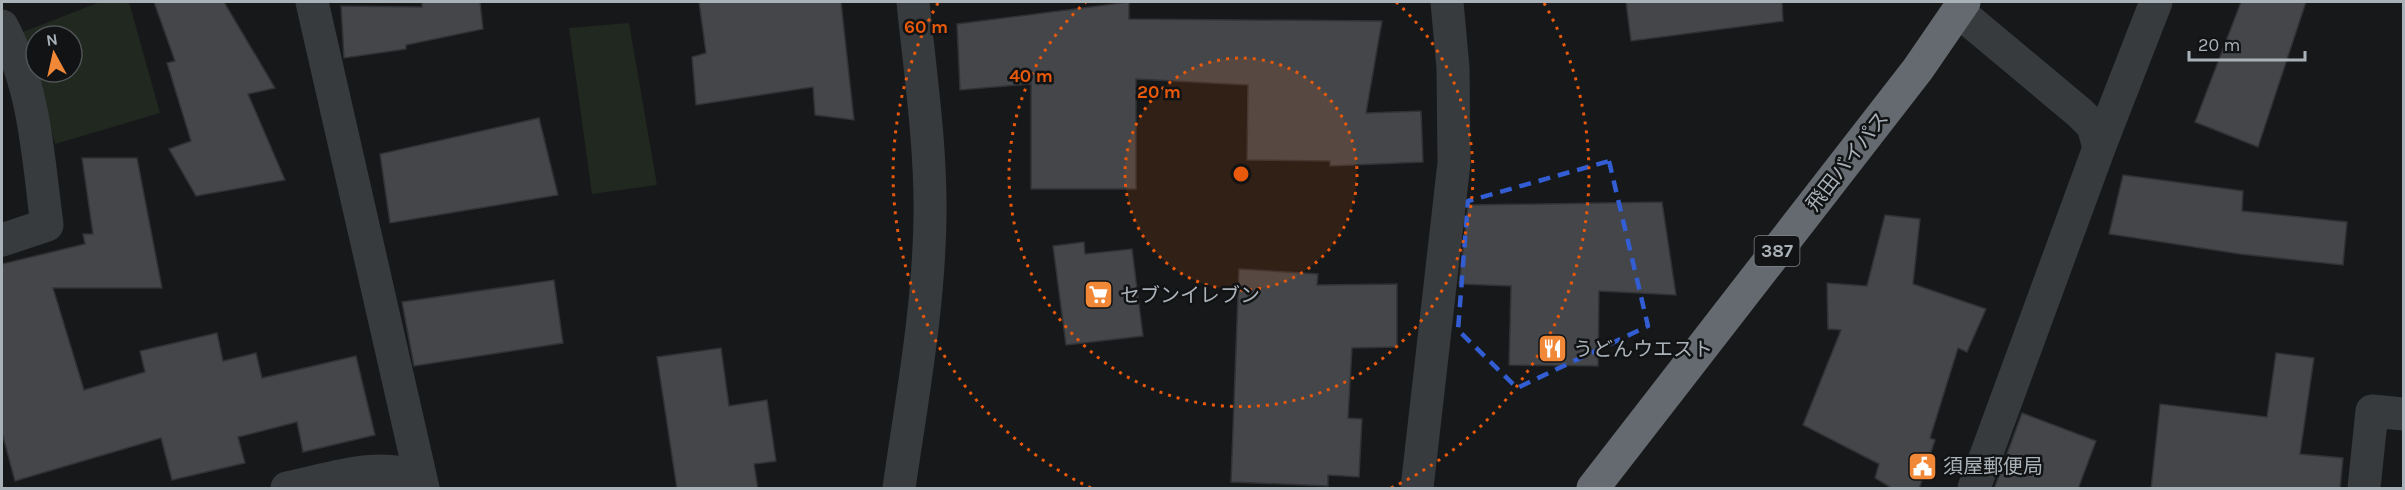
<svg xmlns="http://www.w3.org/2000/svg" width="2405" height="490" viewBox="0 0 2405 490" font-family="Karla,'Noto Sans JP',sans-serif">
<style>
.green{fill:#20281f;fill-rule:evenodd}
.building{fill:#444649;stroke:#313235;stroke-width:1.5}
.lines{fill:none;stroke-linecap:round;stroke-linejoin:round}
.minor{stroke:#383b3e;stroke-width:33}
.highway{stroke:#646a6f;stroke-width:33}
.marked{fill:none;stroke:#325dd3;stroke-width:4.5;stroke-dasharray:12 8;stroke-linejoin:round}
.ring{fill:none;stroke:#e8590c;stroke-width:3;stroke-dasharray:3 6}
.labels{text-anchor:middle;stroke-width:5;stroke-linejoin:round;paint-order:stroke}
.shield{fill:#121314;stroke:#7c8288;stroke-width:1.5}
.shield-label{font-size:18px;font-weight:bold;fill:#aab2b9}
.street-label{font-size:20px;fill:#aab2b9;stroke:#121314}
.poi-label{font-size:20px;fill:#aab2b9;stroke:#121314;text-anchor:start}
.centre{fill:#e8590c;stroke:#121314;stroke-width:3}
.ring-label{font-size:18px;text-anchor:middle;font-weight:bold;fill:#e8590c;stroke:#121314;stroke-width:5;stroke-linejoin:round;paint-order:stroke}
</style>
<rect width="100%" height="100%" fill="#171819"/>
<g class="green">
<path d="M100,2H129L160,113L55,144L23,32ZM36,36H72V72H36Z"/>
<path d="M629,23L657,185L592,194L569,28Z"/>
</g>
<g class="building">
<path d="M154,2H224L275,88L248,94L285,180L196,196L169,149L191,141L167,63L175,61Z"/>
<path d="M422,2H480L483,29L406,45V49L344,58L341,6L422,7Z"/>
<path d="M699,2H841L854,120L815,115L813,87L696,105L692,57L706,53Z"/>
<path d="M1129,2V19L1382,21L1366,113L1421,111L1423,162L1330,166V161L1247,160L1248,85L1136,79V189H1031V84L960,90L957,24Z"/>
<path d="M1626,2H1782L1783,21L1631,41Z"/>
<path d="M2241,2H2306L2258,147L2195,122Z"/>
<path d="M539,118L558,195L390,223L380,154Z"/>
<path d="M82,158H137L162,288H53L84,390L145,372L140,351L217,333L223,361L256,353L262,378L356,356L375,435L303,452L297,422L238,437L245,463L172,480L161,438L15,481L2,433V264L85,244L83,234H93Z"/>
<path d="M2123,175L2243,191L2242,211L2347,222L2343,265L2240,254L2109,234Z"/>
<path d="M1662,202L1676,295L1599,291L1598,366L1509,365L1511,286L1459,284L1468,205Z"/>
<path d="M1885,215L1920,219L1913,284L1986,309L1967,352L1958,348L1930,438L1935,440L1919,489H1893L1875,478L1879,464L1803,425L1841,330L1828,329L1827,283L1867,286Z"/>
<path d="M1084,242L1085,254L1132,249L1143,336L1066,345L1053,246Z"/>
<path d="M1239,269L1318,274L1317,285L1397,284V347L1352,348L1348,418L1362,419L1359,477L1328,475V486L1231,482Z"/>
<path d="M554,280L563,343L414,366L402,302Z"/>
<path d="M721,348L729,406L767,400L776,461L754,464L758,489H677L657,357Z"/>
<path d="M2276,353L2314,358L2300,454L2343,458L2340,489H2151L2160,404L2267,417Z"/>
<path d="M2022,413L2096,441L2078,489H1994Z"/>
</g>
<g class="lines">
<g class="minor">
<path d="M312,2L423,488"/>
<path d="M1958,11L2080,113L2093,126L2099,148"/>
<path d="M2,26C35,87 38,157 47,225L2,240"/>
<path d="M287,488C332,479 374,462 419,477"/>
<path d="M899,488C912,398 929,307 930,216C931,145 920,72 913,2"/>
<path d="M1417,488L1454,163L1453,68L1447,2"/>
<path d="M1974,488L2099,148L2156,2"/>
<path d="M2364,488L2372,411L2404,414"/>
</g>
<path class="highway" d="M1593,488L1918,69L1964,2"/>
</g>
<path class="marked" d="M1609,161L1648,326L1517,388L1458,330L1468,201Z"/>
<circle cx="1241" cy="174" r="116" fill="#e8590c" fill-opacity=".12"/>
<g class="ring">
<circle cx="1241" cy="174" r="116"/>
<path d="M1396 2A232 232 0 1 1 1086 2"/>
<path d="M1091 488A348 348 0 0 1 938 3M1544 3A348 348 0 0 1 1391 488"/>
</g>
<defs>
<symbol id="supermarket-square" viewBox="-11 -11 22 22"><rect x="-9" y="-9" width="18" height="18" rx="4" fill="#f18838" stroke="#121314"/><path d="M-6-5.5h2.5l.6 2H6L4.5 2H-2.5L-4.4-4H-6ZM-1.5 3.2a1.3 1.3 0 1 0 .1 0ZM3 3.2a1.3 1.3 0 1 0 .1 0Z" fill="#fff"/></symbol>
<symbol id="restaurant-square" viewBox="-11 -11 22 22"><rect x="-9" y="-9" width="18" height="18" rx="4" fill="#f18838" stroke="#121314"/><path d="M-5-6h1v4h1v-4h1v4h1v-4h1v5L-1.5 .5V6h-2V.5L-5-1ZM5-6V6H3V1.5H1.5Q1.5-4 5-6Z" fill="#fff"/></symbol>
<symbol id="civic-square" viewBox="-11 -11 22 22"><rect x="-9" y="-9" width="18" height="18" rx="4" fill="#f18838" stroke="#121314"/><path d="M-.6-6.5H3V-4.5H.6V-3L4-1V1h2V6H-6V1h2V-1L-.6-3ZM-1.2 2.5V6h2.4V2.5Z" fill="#fff"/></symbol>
</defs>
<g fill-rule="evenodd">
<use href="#supermarket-square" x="1082" y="278" width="33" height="33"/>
<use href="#restaurant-square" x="1536" y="332" width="33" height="33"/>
<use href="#civic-square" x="1906" y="450" width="33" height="33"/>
</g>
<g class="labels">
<rect class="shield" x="1754.5" y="236" width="45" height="30" rx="4.5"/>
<g class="shield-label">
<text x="1777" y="257">387</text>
</g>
<g class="street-label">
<text transform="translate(1847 161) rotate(-52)" y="7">飛田バイパス</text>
</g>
<g class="poi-label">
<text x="1120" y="302">セブンイレブン</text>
<text x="1573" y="356">うどんウエスト</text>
<text x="1943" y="473">須屋郵便局</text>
</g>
</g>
<circle cx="1241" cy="174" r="9" class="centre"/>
<g class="ring-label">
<text x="926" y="33">60 m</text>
<text x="1031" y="82">40 m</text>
<text x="1159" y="98">20 m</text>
</g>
<rect width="2405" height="490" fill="none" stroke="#aab2b9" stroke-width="6"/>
<g transform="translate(54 54) rotate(352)"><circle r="28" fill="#121314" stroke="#4f5356" stroke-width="1.5"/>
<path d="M0-4.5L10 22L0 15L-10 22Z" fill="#f18838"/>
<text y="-9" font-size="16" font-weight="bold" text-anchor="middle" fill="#aab2b9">N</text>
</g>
<path d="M2189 51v9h116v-9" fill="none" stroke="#aab2b9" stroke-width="3"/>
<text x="2198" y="51" font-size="18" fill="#aab2b9" stroke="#121314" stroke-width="4.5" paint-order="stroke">20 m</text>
</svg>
